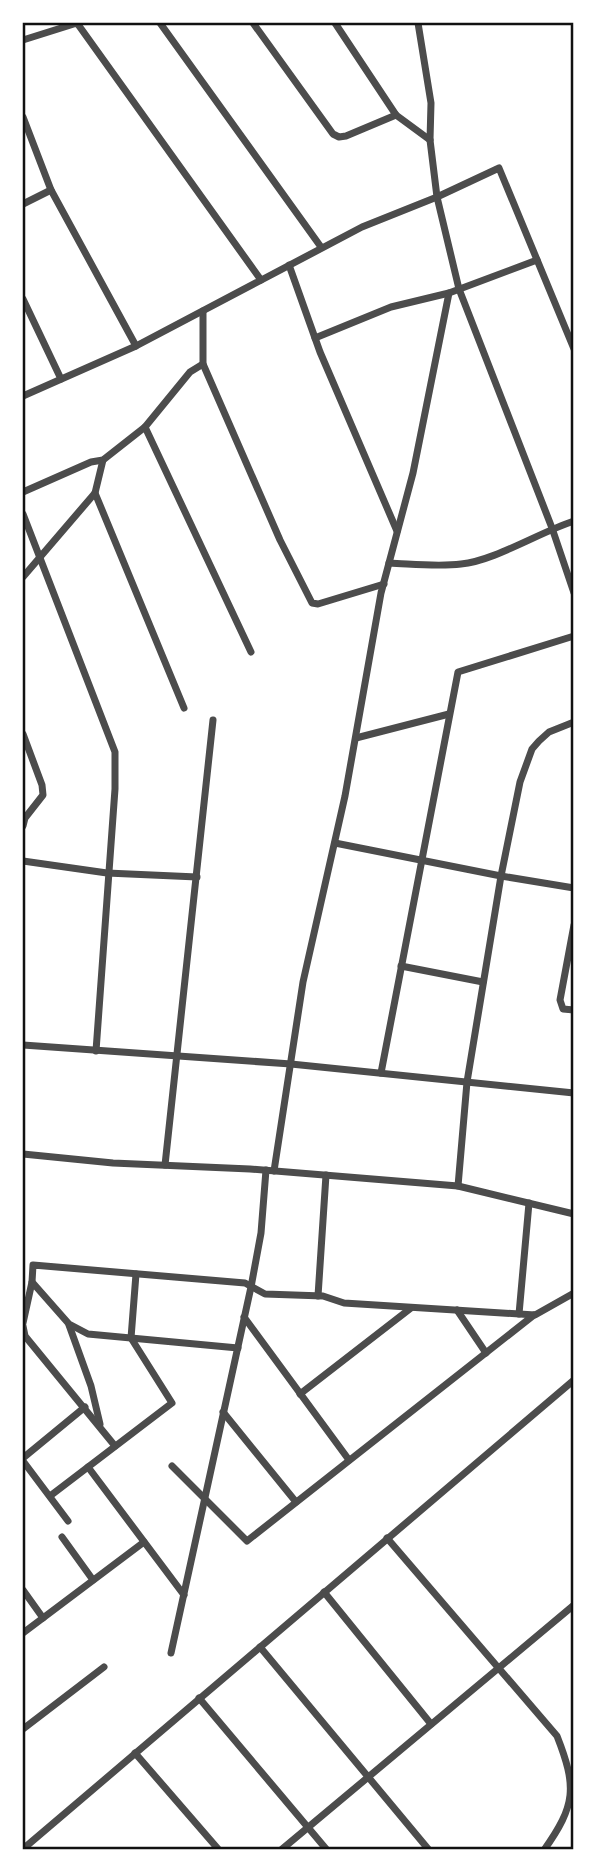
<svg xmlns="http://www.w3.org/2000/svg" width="597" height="1873" viewBox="0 0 597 1873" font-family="'Source Sans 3',sans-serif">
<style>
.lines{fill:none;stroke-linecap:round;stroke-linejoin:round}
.minor{stroke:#4c4c4c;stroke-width:7}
.neatline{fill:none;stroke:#111;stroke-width:2.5}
</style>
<rect width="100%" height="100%" fill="#fff"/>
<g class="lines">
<g class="minor">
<path d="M160,23L321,247"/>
<path d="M253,23L333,134L339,137L346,136L396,115"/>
<path d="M335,23L396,115L430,140"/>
<path d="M418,23L431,103L430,140L437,197L459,289L552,528L574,593"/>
<path d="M23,40L77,23L261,280"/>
<path d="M23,117L51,190L136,346"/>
<path d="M23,204L51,190"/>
<path d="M289,265L320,352L397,531"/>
<path d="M23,299L61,379"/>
<path d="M203,311V364L280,540L312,603L318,604L384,584"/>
<path d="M315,338L391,307L449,293"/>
<path d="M23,396L136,346L362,227L437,197L499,168L574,349"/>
<path d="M145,427L251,652"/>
<path d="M23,492L91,462L103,460L145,427L190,372L203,364"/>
<path d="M95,493L184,708"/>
<path d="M23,514L115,752V789L96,1051"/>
<path d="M389,563C413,564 438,567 461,564C494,561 540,532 574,521"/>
<path d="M23,577L95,493L103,460"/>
<path d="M23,734L42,785L43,795L25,818L23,826"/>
<path d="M356,738L449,714"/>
<path d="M335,843L501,876L574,888"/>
<path d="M23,861L107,873L197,877"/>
<path d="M574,925L560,1000L563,1009L574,1010"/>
<path d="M401,966L483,982"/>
<path d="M23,1045L291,1064L574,1093"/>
<path d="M381,1073L458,672L574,636"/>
<path d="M23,1154L113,1163L250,1169L458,1186L574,1214"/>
<path d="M165,1165L213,720"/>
<path d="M274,1171L303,982L345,796L381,593L413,473L449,293L537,260"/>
<path d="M458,1186L467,1082L501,876L520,782L532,749L539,741L549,732L574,722"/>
<path d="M318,1296L326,1175"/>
<path d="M457,1310L486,1353"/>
<path d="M519,1314L529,1203"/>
<path d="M244,1317L349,1460"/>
<path d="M23,1323L32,1282"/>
<path d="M69,1325L91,1386L100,1424"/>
<path d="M23,1326L25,1336L115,1446"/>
<path d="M238,1348L88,1334L69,1324L32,1282L33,1265L245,1283L265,1294L323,1296L344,1303L535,1315L574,1293"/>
<path d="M300,1394L411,1308"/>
<path d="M223,1412L296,1502"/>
<path d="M23,1458L85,1407"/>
<path d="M23,1461L68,1521"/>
<path d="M172,1466L247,1541L534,1315"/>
<path d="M88,1467L184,1595"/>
<path d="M50,1496L172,1403L131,1338L136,1274"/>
<path d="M62,1537L93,1580"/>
<path d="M387,1538L557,1736C577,1787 576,1805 544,1850"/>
<path d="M23,1590L43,1618"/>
<path d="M324,1592L431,1724"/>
<path d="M23,1633L144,1542"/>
<path d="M260,1647L429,1850"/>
<path d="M171,1653L251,1287L261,1233L266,1170"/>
<path d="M199,1698L327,1850"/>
<path d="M23,1729L104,1667"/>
<path d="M135,1753L219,1850"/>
<path d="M23,1849L574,1380"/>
<path d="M281,1850L574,1605"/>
</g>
</g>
<rect width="597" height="1873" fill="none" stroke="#ffffff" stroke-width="49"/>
<rect x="24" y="24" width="548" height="1824" class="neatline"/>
</svg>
